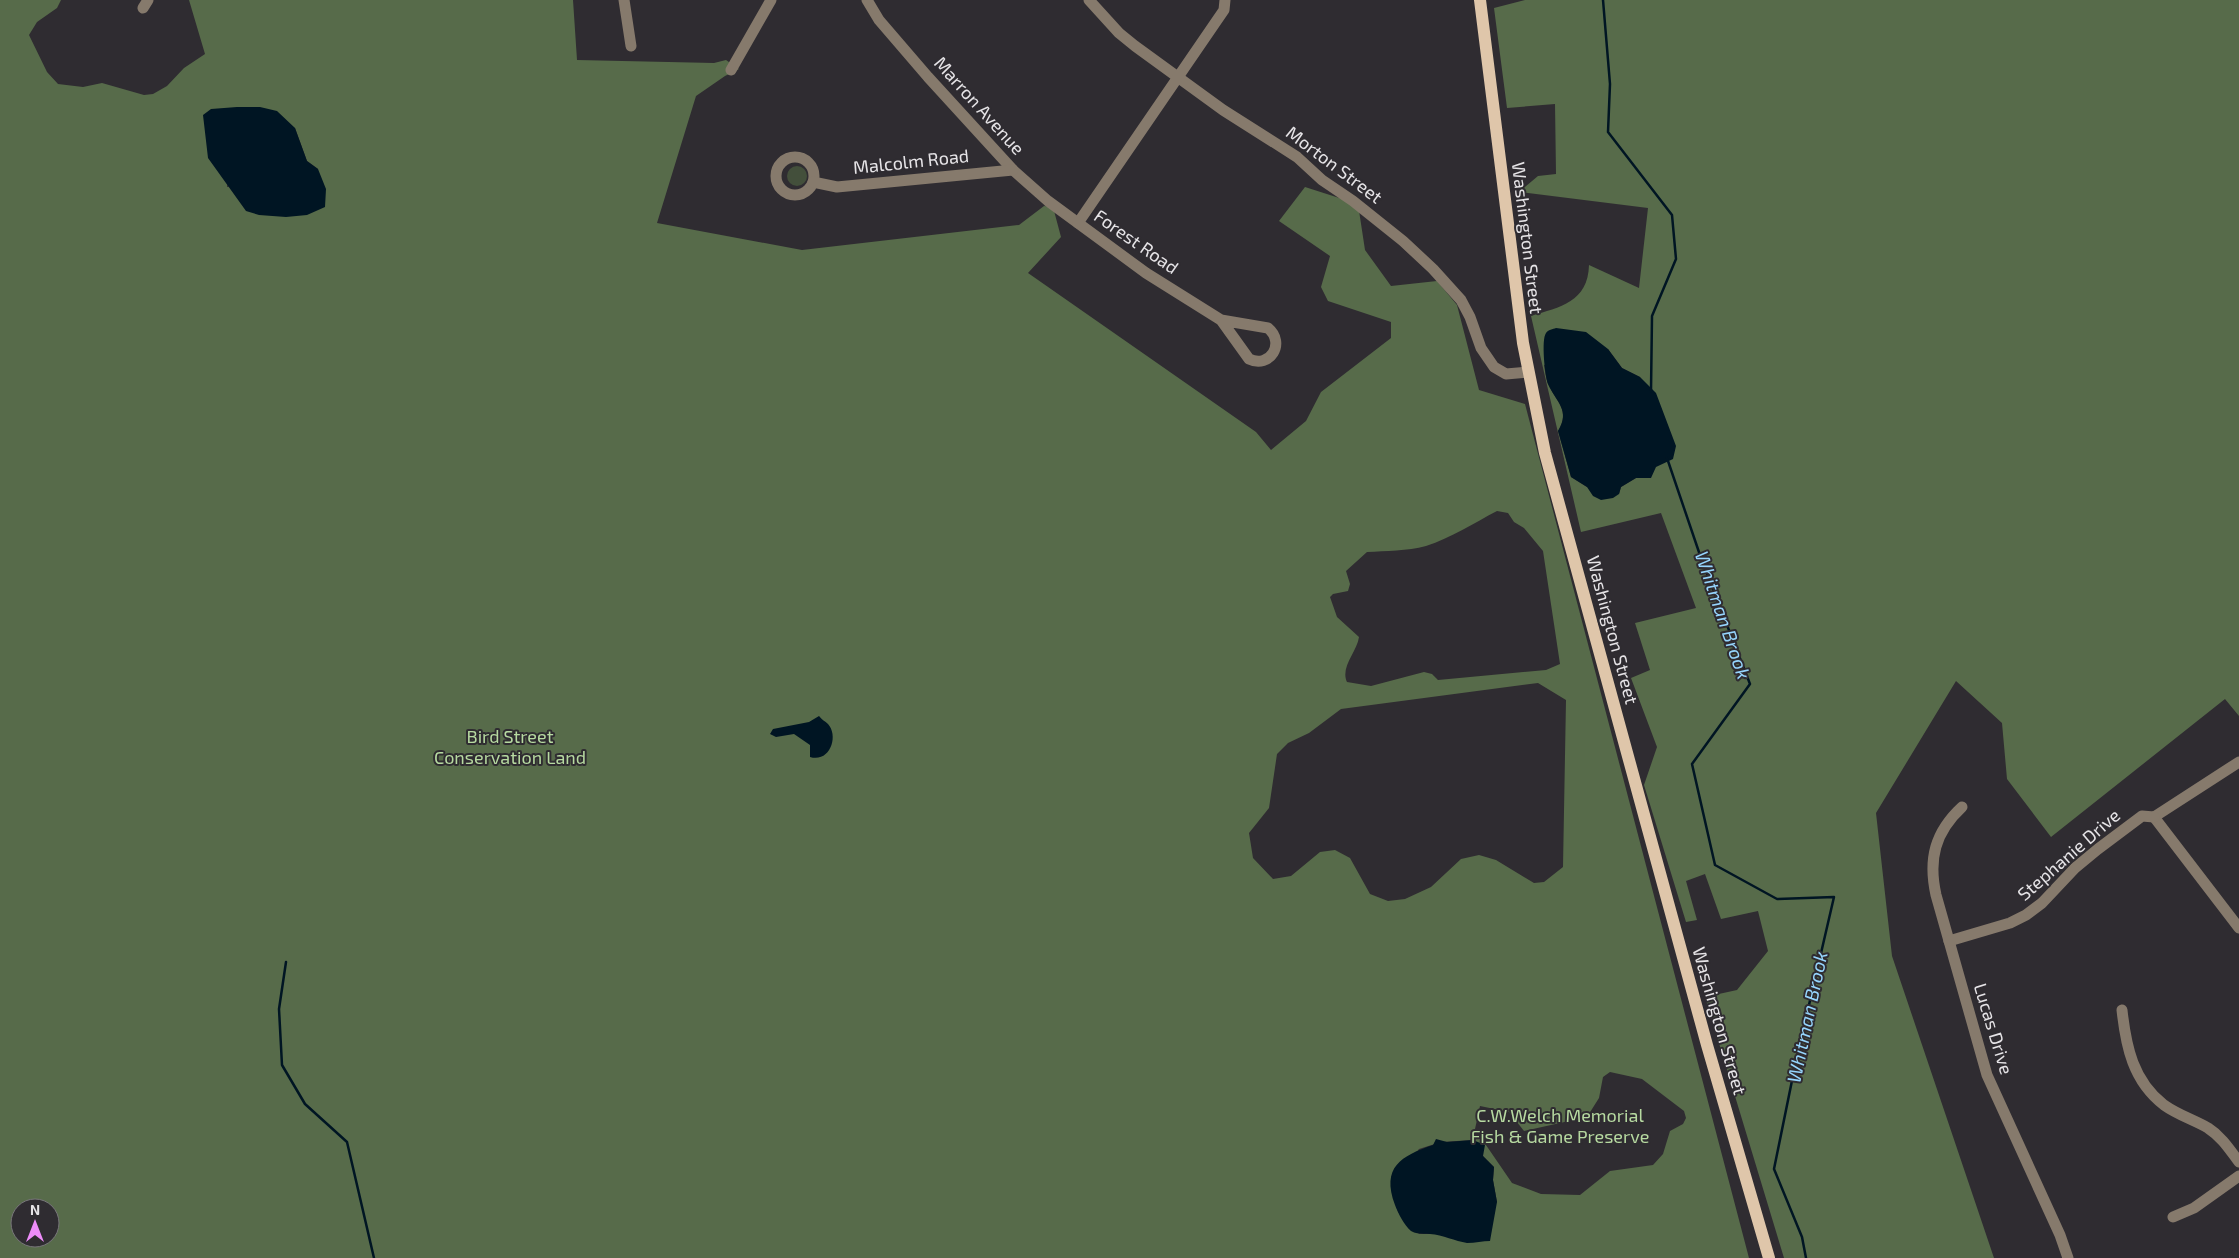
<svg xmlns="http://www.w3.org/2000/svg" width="2239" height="1258" viewBox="0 0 2239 1258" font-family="'Exo 2',sans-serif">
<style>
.green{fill:#434f3b}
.forest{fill:#576b4a;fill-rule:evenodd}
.water{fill:#001523}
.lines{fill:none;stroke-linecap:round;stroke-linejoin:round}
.stream{stroke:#001523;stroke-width:2.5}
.minor{stroke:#867a6c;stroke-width:11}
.major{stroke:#dfc6aa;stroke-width:12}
.labels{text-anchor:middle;stroke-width:4;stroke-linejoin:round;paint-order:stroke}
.street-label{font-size:18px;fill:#e6e4e7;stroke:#2f2c31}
.park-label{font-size:18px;fill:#b7daa1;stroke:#2f2c31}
.water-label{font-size:19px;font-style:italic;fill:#96d5fd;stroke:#2f2c31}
</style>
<rect width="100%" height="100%" fill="#2f2c31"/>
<circle class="green" cx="797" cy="176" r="10"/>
<g class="forest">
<path d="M0,0H61L57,8L37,22L29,35L47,72L58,84L83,87L102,83L144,95L153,94L167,86L184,68L205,54L189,0H573L577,60L714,63L726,60L739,69L725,76L696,96L657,223L802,250L1019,225L1044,206L1053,207L1061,237L1028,273L1256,432L1271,450L1306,421L1321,392L1391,338V322L1328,301L1321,287L1330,256L1279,221L1305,187L1358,204L1365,250L1391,286L1437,281L1457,305L1479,390L1525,404L1749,1258H0ZM237,107L295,128L307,161L318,169L227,187ZM1497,511L1508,513L1514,522L1524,528L1543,551L1560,664L1546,670L1438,680L1432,674L1424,672L1371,686L1347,682C1340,667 1357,652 1359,637L1337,617L1330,597L1333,594L1348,591L1350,584L1346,571L1367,552C1386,551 1407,551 1426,546C1451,538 1474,523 1497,511ZM1538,683L1566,700L1563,867L1544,882L1534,883L1496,860L1479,855L1461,859L1431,887L1405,899L1388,901L1370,894L1350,858L1335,850L1320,852L1291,876L1273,879L1253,858L1249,833L1269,808L1277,754L1288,743L1309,733L1341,709ZM1610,1072L1642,1079L1684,1111L1686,1118L1683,1124L1670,1131L1663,1154L1653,1165L1610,1171L1580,1195L1541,1194L1512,1183L1475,1129L1480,1106L1509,1112L1524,1131L1587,1117L1599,1098L1603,1077ZM1473,1140L1483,1156L1494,1167L1493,1180L1497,1202L1430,1234H1419L1398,1212L1391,1186L1419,1149L1441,1142ZM20,1208H50V1238H20Z"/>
<path d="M1525,0H2239V716L2225,699L2051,837L2007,779L2002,723L1956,681L1876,813L1892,956L1994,1258H1784L1705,997L1737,990L1768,951L1758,911L1721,919L1705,874L1686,881L1697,920L1686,922L1644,785L1657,747L1631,678L1650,670L1635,623L1696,608L1661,513L1581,532L1531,316C1560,307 1588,302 1589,265L1639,288L1648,208L1519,192L1538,176L1556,174L1555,104L1507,108L1494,8ZM1608,349L1622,368L1640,377L1651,478H1636L1621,487L1619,494L1587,487L1571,477L1558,431C1571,410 1556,402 1548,384C1546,379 1545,371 1544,365Z"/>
</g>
<g class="water">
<path d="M237,107H260L277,111L295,128L307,161L318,169L326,189L325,207L307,215L286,217L259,215L246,211L208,158L203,115L211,109Z"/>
<path d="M1556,328L1586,332L1608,349L1622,368L1640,377L1656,393L1676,446L1673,459L1656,467L1651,478H1636L1621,487L1619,494L1613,498L1601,500L1593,496L1587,487L1571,477L1558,431C1571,410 1556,402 1548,384C1545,376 1541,340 1546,333C1548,330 1553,329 1556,328Z"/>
<path d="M819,716C822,720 825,721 828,724C839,736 830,763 810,757V745L794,734L776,737L770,734L773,729L809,722Z"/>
<path d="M1436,1139L1447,1142L1473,1140L1485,1145L1483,1156L1494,1167L1493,1180L1497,1202L1490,1241C1483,1241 1475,1243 1467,1243C1455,1241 1443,1235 1430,1234C1424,1233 1417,1235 1411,1231C1404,1225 1398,1213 1395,1205C1381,1167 1401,1156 1433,1145Z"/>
</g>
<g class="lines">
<g class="stream">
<path d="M1603,0L1610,84L1608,132L1672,215L1676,259L1652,316L1651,391"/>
<path d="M1667,458L1702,561L1750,684L1692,764L1715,865L1777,899L1834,897L1796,1061L1774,1169L1802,1237L1806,1258"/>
<path d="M286,962L279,1009L282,1065L305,1104L347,1142L374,1258"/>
</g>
<g class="minor">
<path d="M624,0L631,46"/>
<path d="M867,0L879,20L928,77L1013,170L1048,201L1146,273L1221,320L1268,328C1286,343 1270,369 1249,359L1221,320"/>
<path d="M1089,0L1119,33L1135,46L1223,110L1297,157L1322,180L1353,201L1403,241L1433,269L1461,300L1470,317L1481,348L1494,367L1506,374L1528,372"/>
<path d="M143,8L148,0"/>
<path d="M731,70L771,0"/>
<circle cx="795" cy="176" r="19"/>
<path d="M813,182L837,187L1013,170"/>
<path d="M1078,223L1224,10L1225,0"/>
<path d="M1962,807C1935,832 1928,859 1936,895L1987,1075L2060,1235L2068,1258"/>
<path d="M2154,817L2239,928"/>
<path d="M2154,817L2239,762"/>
<path d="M1949,941L2010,923L2026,915L2042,903L2075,868L2098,849L2142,816L2154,817"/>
<path d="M2122,1010C2126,1047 2133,1081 2164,1105C2178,1115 2194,1120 2208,1128C2222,1137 2230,1150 2239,1162"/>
<path d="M2173,1217L2194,1208L2239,1176"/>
</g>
<path class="major" d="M1480,0L1523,343L1545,453L1707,1045L1769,1258"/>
</g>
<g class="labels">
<g class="street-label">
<text transform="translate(979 106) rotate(48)" y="6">Marron Avenue</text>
<text transform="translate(911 162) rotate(-6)" y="6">Malcolm Road</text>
<text transform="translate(1334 165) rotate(37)" y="6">Morton Street</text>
<text transform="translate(1527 238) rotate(83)" y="6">Washington Street</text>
<text transform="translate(1136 242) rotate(35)" y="6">Forest Road</text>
<text transform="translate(1612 630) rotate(75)" y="6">Washington Street</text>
<text transform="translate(2069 855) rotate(-41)" y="6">Stephanie Drive</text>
<text transform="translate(1719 1021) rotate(74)" y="6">Washington Street</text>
<text transform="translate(1993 1029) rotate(73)" y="6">Lucas Drive</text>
</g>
<g class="park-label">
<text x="510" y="743">Bird Street<tspan x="510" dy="21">Conservation Land</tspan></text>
<text x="1560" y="1122">C.W.Welch Memorial<tspan x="1560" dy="21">Fish &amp; Game Preserve</tspan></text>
</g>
<g class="water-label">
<text transform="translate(1723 615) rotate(71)" y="7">Whitman Brook</text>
<text transform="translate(1807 1017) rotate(-78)" y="7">Whitman Brook</text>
</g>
</g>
<g transform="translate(35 1223)"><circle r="24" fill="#2f2c31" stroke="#78767a"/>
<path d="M0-4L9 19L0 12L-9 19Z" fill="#ed8cf9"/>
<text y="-8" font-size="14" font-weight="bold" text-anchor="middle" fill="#e6e4e7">N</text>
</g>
</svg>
